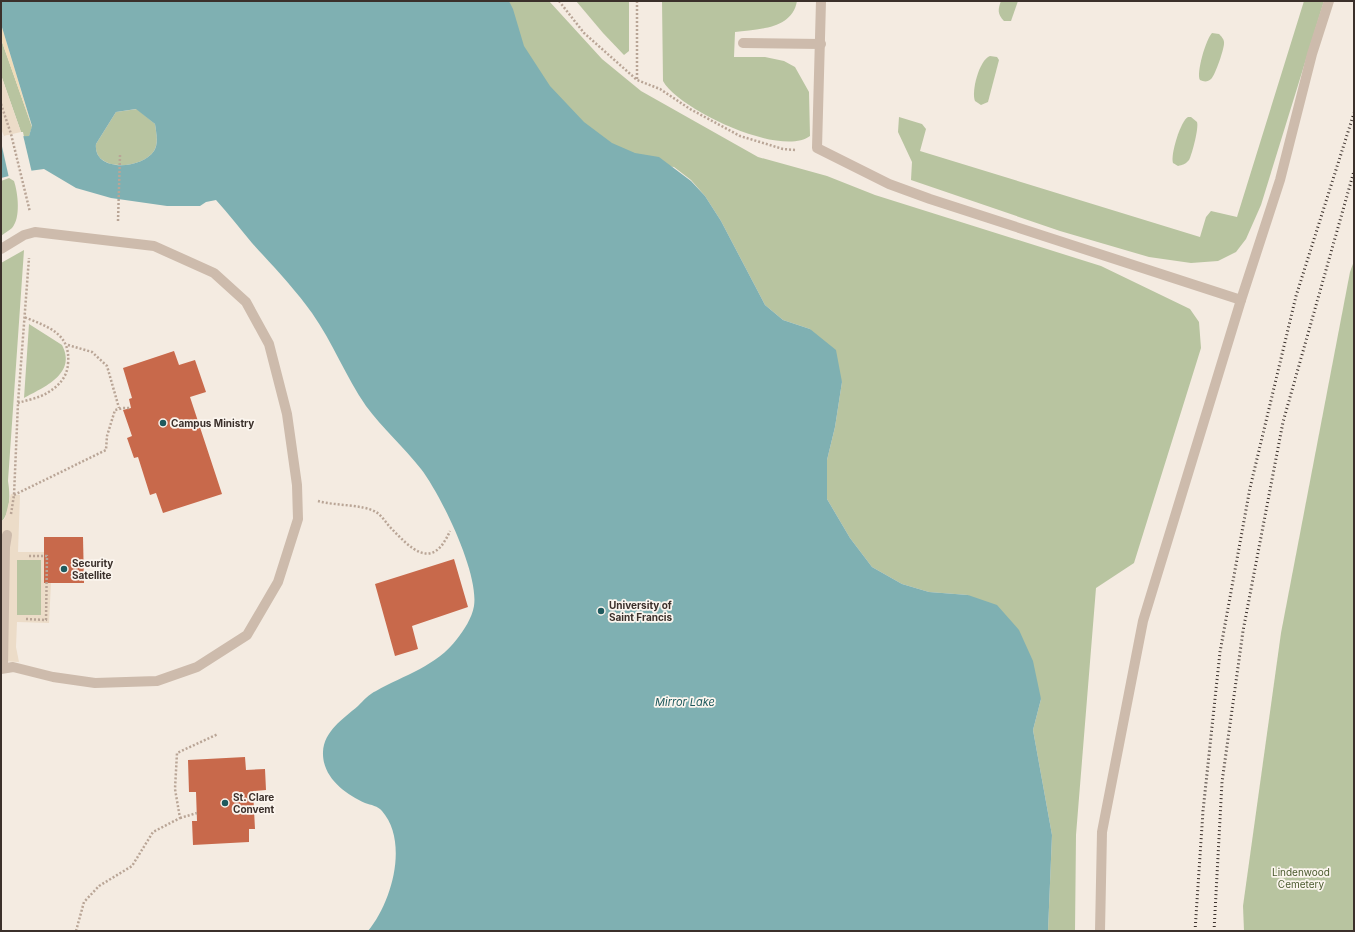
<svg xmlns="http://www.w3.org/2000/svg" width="1355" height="932" viewBox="0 0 1355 932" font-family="Inter,sans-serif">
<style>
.green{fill:#b8c4a0}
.sand{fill:#efdcb8}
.plaza{fill:#ecdcc8;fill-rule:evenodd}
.water{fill:#7fb0b2;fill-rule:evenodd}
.pier{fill:#f4ebe1}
.building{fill:#c8694b}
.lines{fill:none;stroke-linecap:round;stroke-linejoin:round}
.path{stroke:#b9a596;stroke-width:2.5;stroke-dasharray:2 2;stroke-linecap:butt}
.minor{stroke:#cdbbac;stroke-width:10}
.rail{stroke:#3b302b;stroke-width:3;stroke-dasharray:1 3;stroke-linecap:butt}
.poi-dot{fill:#1f5a5e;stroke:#fbf5ee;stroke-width:1.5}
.labels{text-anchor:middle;stroke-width:3.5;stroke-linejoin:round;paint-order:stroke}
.poi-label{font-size:10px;font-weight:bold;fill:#3b302b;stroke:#fbf5ee;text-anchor:start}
.park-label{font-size:10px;fill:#4a5a2e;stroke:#fbf5ee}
.water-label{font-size:11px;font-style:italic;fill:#1f5a5e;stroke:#fbf5ee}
</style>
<rect width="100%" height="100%" fill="#f4ebe1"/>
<g class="green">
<path d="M509,1H549L602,59L641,91L758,157L827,176L875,195L1101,266L1190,309L1199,322L1201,348L1134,563L1096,588L1076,835L1075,931H1048L1052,835L1033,730L1041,699L968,595L929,592L902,584L872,567L850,538L827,499V460L835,427L842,382L810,329L783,320L765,305L721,221L705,196L691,180L674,167L621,160L528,81Z"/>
<path d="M576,1H629V51L624,55L603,33Z"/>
<path d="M662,1H797C792,30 757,29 735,32L734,57H765L784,61L795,67L809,92L810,136C781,158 678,109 663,81Z"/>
<path d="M1001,1H1018L1011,21H1004C997,14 998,9 1001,1Z"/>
<path d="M1304,1H1324L1261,205L1246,239L1236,252L1218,261L1191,263L1149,257L1060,231L911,180L912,162L898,132L899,117L922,124L926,129L920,151L1200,237L1206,217L1211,211L1237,217Z"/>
<path d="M1212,33L1219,34C1221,36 1224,39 1224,42C1225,47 1215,76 1211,79C1208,82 1204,82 1200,80C1196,73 1206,39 1212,33Z"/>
<path d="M1,39L32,127L29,136L24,137L23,132H21L1,75Z"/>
<path d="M990,56L997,57L999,60L988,102L981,105L975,101C971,92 979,60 990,56Z"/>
<path d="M137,109L155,124C156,132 159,143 154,151C141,170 93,172 96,144L116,112Z"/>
<path d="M1188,117H1191L1197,122C1199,128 1192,154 1189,160C1186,164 1182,165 1178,166L1173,163C1170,155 1181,120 1188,117Z"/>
<path d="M9,178L14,181C18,193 21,218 12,228C9,231 4,233 1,236V181Z"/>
<path d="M24,250L8,481C10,493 11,513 1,522V263Z"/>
<path d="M1354,261V931H1244L1243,906L1281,633L1350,272Z"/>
<path d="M29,324L62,345C77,374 44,387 24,398Z"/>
<rect x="17" y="560" width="24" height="55"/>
</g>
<path class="sand" d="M1,24L32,127L1,39Z"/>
<g class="plaza">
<path d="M1,75L21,132L4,136L1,129Z"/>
<path d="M11,494L20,495L18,552H44V583H51L49,623L17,622L16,647L19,662L1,661V522L5,518ZM17,560H41V615H17Z"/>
</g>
<path class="water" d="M1,1H509L513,9L524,46L550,86L584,122L612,143L635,153L659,157L691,181L705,196L721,221L765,305L783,320L810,329L836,350L842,382L835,427L827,460V499L850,538L872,567L902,584L929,592L968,595L997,605L1019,630L1033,661L1041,699L1033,730L1052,835L1048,931H368C392,902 409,842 382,811C378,806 371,805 365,803C345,794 322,777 323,752C324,731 343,719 358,706C363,701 369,694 376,691C404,675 437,666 457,639C464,630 472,618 474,606C479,573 441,495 421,469C404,447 382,428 366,406C346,377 333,343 312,313C294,288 273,266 252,243C240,229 229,214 216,200L206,202L200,206H167L111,198L76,188L44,169L29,171L1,178V137L29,136L32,126L1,24ZM136,109L155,124C156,132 159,143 154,151C141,170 93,172 96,144L116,112Z"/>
<path class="pier" d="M8,135H23L32,173L9,178L1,142V137Z"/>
<g class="building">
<path d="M174,351L179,365L195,360L206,392L190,397L222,494L163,513L156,493L150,495L138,457L134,458L127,438L132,436L123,410L131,408L129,399L132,398L123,368Z"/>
<path d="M44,537H83L84,583H44Z"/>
<path d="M454,559L468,607L412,626L418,649L395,656L375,584Z"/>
<path d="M245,757L246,770L265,769L266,790L253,791L255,829H249V842L193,845L192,821H197L196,792H189L188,760Z"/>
</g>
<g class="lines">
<g class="path">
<path d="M559,1L584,33L637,80L660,89L690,109L740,136L783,149L795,150"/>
<path d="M637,1V79"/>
<path d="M1,104L11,134L30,212"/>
<path d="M118,221L120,155"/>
<path d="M68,345L92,352L107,366L119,408"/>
<path d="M18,403C27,400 39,398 47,393C59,386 67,377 68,364C71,333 48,327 24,317"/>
<path d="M14,495L106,450L107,436L115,410L123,408H131"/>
<path d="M318,501C335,506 362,504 376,512C381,515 385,521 389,526C411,549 432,572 450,531"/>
<path d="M11,514L14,495L18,403L29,258"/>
<path d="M26,619L46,620L47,556H27"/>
<path d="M180,818L197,813"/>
<path d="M76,931L84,902L99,886L132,866L153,832L180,818L175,789L177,753L218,734"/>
</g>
<g class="minor">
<path d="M821,1L817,148L889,184L930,199L1241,300"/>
<path d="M743,43L821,44"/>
<path d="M1,249L24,235L35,232L154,246L214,273L246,302L269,344L287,414L297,485L298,519L278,582L247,635L197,667L157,681L95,683L53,677L13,667L1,669"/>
<path d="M3,668L5,547L7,535"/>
<path d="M1100,931L1102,832L1143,621L1241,300L1280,180L1312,54L1329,1"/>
</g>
<g class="rail">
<path d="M1195,931L1203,811L1220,652L1250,488L1296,296L1354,113"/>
<path d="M1214,931L1222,782L1243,631L1283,422L1354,171"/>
</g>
</g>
<g class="poi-dot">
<circle cx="163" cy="423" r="4"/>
<circle cx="64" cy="569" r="4"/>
<circle cx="601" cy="611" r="4"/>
<circle cx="225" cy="803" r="4"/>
</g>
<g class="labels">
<g class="poi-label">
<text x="171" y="427">Campus Ministry</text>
<text x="72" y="567">Security<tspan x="72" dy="12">Satellite</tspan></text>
<text x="609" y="609">University of<tspan x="609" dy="12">Saint Francis</tspan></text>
<text x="233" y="801">St. Clare<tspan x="233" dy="12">Convent</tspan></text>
</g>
<g class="park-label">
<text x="1301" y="876">Lindenwood<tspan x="1301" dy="12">Cemetery</tspan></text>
</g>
<g class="water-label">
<text x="685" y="706">Mirror Lake</text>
</g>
</g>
<rect width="1355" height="932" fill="none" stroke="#3b302b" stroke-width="4"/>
</svg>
